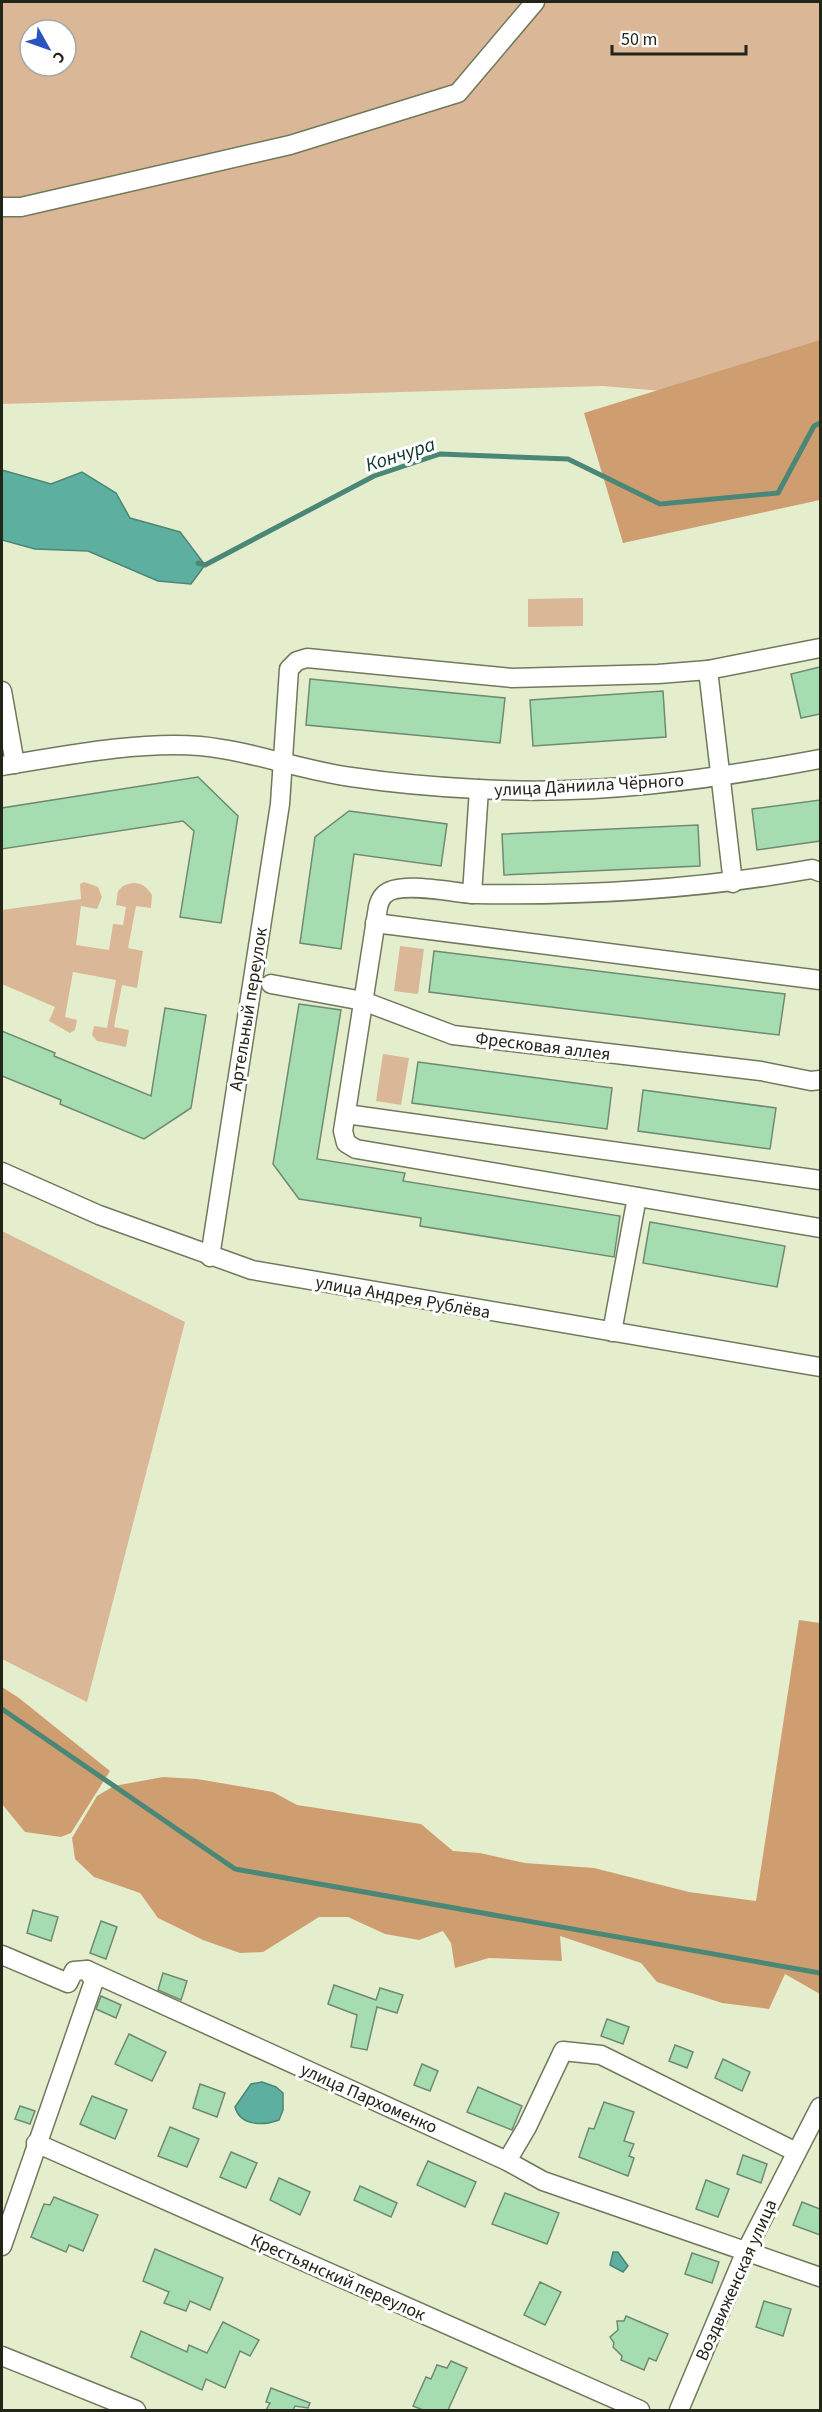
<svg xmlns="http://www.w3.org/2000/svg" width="822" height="2412" viewBox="0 0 822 2412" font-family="'Source Sans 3',sans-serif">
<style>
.green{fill:#dab797;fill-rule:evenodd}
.forest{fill:#cf9e70}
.water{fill:#5db09f;stroke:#4b8777;stroke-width:1.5}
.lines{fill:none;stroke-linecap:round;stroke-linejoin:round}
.stream{stroke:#4b8777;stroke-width:5}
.building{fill:#a5ddb0;stroke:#6f8a74;stroke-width:1.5}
.minor-casing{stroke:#70795b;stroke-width:21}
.minor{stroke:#fff;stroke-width:18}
.labels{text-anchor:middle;stroke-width:6;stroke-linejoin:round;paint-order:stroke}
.street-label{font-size:18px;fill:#222619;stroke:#fff}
.water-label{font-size:20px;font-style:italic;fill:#0d352e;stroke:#fff}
</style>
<rect width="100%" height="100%" fill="#e4eecd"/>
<g class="green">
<path d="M2,2H820V341L709,395L603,386L2,404ZM30,30H66V66H30Z"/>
<path d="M583,598V626L528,627V599Z"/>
<path d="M84,882L98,887L102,897L97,909L81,906L76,945L109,950L113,924L123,925L126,907L116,905L118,891L123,886C135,880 145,883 152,895L151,908L136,906L128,948L143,951L137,988L122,985L114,1027L129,1030L126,1047L97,1041L92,1035L94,1026L107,1028L116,980L73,972L65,1017L77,1020L75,1030L70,1033L49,1021L55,1007L2,984V910L81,899L80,884Z"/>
<path d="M400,946L424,949L418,994L394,991Z"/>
<path d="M383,1054L409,1058L401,1105L376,1101Z"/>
<path d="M2,1231L185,1322L87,1702L2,1659Z"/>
</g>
<g class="forest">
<path d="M820,340V500L623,543L584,413Z"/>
<path d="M799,1620L820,1623V1994L785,1974L769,2009L722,2003L657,1982L641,1963L560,1936L562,1961L489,1958L455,1968L451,1943L443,1931L419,1940L385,1934L348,1917H319L263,1952L240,1953L203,1940L158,1918L140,1893L94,1877L75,1859L72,1838L97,1796L114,1786L163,1777L197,1779L273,1792L297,1805L421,1824L453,1851L480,1853L525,1863L594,1868L689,1892L756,1901Z"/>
<path d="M2,1687L19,1698L110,1771L71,1833L61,1837L25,1832L2,1804Z"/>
</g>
<g class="water">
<path d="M2,470L51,484L82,472L116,493L130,518L180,532L205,565L191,584L158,581L88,551L35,549L2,540Z"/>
<path d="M262,2082L276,2087L283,2093V2110L279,2120C263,2126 240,2126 235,2107L251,2084Z"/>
<path d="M613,2252H618L628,2266L623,2272L610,2265Z"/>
</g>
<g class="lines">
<g class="stream">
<path d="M198,563L205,565L374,476L440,454L568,459L660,504L778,493L814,426L820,423"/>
<path d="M2,1709L235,1869L820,1973"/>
</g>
</g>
<g class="building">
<path d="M820,667V714L801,718L791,674Z"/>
<path d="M310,679L505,698L500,743L306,725Z"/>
<path d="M663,691L666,737L533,746L530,700Z"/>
<path d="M198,777L238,816L221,923L180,917L194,831L183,821L2,849V808Z"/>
<path d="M820,800V841L757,850L752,809Z"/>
<path d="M349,811L447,824L441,866L354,854L341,949L300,943L315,837Z"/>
<path d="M698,825L700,866L504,875L502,834Z"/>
<path d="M434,951L785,994L779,1035L429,992Z"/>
<path d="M299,1004L341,1010L317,1159L405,1173L403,1181L620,1216L614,1257L420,1226L421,1218L299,1199L273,1164Z"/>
<path d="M165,1008L206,1015L191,1108L144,1139L60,1104L61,1100L2,1076V1031L55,1053L54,1056L151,1096Z"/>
<path d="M418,1062L612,1088L607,1129L412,1103Z"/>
<path d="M643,1090L776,1108L770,1149L638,1131Z"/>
<path d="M650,1222L785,1246L777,1287L643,1263Z"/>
<path d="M33,1910L58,1917L51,1941L27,1933Z"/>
<path d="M101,1921L117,1927L106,1959L90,1953Z"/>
<path d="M163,1973L187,1981L181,2000L158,1990Z"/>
<path d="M334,1985L376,2000L380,1988L403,1995L397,2013L377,2007L367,2050L351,2047L357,2015L328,2004Z"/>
<path d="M101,1996L121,2005L116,2018L96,2009Z"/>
<path d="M607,2019L629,2027L623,2044L601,2036Z"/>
<path d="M129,2034L166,2052L152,2081L115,2064Z"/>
<path d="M675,2045L693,2052L687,2068L669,2061Z"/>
<path d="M723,2059L750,2072L742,2091L715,2078Z"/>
<path d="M422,2064L438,2071L430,2091L414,2085Z"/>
<path d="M200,2084L225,2093L217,2117L193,2108Z"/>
<path d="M478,2087L522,2106L512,2130L467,2112Z"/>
<path d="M92,2096L127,2110L115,2139L80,2124Z"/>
<path d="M604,2102L634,2112L624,2141L634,2144L629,2156L634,2158L628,2176L579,2157L589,2128L594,2129Z"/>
<path d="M20,2106L35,2111L30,2124L15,2119Z"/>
<path d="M170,2127L199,2139L187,2167L158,2156Z"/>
<path d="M231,2152L257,2163L246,2188L220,2177Z"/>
<path d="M743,2155L767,2164L761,2183L737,2174Z"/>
<path d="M428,2161L476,2182L465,2207L417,2185Z"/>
<path d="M279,2178L310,2192L300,2215L270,2200Z"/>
<path d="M706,2180L729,2189L718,2217L696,2209Z"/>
<path d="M360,2186L397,2203L391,2217L354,2200Z"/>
<path d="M505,2193L559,2213L547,2244L492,2224Z"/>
<path d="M54,2197L98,2215L83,2251L69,2245L66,2252L31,2237L44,2204L50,2205Z"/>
<path d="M802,2202L820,2209V2235L793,2225Z"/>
<path d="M155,2249L223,2278L210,2310L190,2301L186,2311L164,2303L169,2292L143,2281Z"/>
<path d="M692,2253L719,2262L712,2283L685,2274Z"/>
<path d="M540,2282L561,2292L545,2325L524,2315Z"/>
<path d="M764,2301L791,2309L783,2336L756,2327Z"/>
<path d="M626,2316L668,2334L656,2361L649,2358L644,2370L621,2360L622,2356L613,2347L614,2343L610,2337L618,2330L617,2321H624Z"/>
<path d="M223,2322L259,2340L250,2356L240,2351L225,2388L206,2379L202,2390L131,2357L141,2331L187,2352L189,2345L207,2353Z"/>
<path d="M451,2361L467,2368L448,2410H423L413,2406L426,2377L431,2379L437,2365L447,2368Z"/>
<path d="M271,2388L310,2403L308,2408L295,2406L293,2410H266L270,2403L266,2402Z"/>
</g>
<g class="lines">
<defs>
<g id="minor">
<path d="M2,207H21L290,145L458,93L535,2"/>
<path d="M708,670L820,648"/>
<path d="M2,691L15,764"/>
<path d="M2,766C63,756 138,741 200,746C252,751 300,770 351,777C392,783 436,787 478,789C592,796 709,780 820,759"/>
<path d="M820,872L812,869C700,889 587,896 474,894C454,893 398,880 384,895C381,898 379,903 378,907L343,1131L346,1143L356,1149L820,1228"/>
<path d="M472,894L479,789"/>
<path d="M375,923L820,980"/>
<path d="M271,984L363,1001L453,1035L761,1071L811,1081L820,1080"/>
<path d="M346,1114L820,1180"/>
<path d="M2,1172L99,1215L252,1270L820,1367"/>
<path d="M210,1257L280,804L289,669L297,661L307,658L512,678L658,674L708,670L733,883"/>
<path d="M612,1332L637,1197"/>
<path d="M2,1955L68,1983L74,1971L87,1970L507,2161L543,2181L820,2277"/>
<path d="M36,2143L640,2410"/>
<path d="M507,2161L527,2127L563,2051L601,2055L796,2152"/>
<path d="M2,2246L94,1981L87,1970"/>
<path d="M2,2356L136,2410"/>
<path d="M679,2410L746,2251L820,2107"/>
</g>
</defs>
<use href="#minor" class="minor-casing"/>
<use href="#minor" class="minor"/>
</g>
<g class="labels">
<g class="street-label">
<text transform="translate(589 785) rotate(-3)" y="6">улица Даниила Чёрного</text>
<text transform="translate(248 1009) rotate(-81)" y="6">Артельный переулок</text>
<text transform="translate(543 1046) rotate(7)" y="6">Фресковая аллея</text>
<text transform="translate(403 1297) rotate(10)" y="6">улица Андрея Рублёва</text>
<text transform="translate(369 2098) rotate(24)" y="6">улица Пархоменко</text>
<text transform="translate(338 2277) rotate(24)" y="6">Крестьянский переулок</text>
<text transform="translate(736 2280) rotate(-66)" y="6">Воздвиженская улица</text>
</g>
<g class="water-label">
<text transform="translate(400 454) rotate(-18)" y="7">Кончура</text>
</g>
</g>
<rect width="822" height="2412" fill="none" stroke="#222619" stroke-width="6"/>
<g transform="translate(48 48) rotate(130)"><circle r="28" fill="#ffffff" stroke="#a7a8a3" stroke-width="1.5"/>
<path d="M0-4.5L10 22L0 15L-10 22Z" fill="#2a53c2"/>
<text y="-9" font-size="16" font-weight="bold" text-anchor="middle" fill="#222619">С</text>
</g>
<path d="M612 45v9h134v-9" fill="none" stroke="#222619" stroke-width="3"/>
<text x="621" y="45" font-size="18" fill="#222619" stroke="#ffffff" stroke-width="4.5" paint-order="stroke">50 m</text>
</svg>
